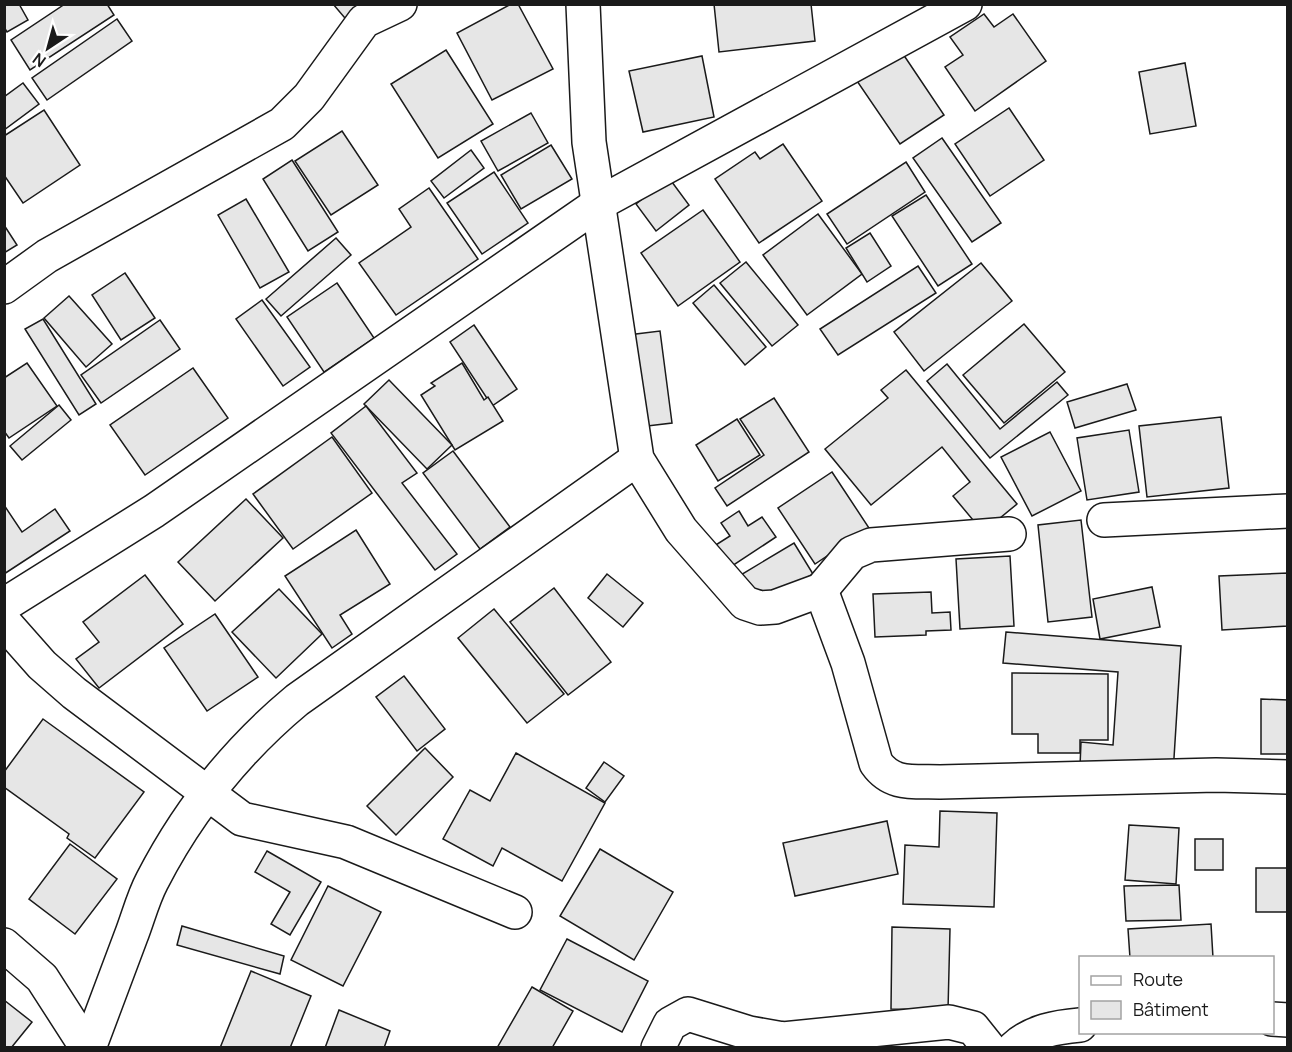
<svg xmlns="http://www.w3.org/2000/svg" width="1292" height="1052" viewBox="0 0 1292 1052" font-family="Manrope,sans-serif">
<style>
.building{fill:#e6e6e6;stroke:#1a1a1a;stroke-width:1.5}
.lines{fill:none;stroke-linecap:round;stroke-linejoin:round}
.minor-casing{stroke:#1a1a1a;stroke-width:36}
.minor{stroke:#fff;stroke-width:33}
</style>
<rect width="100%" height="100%" fill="#fff"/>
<g class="building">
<path d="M4,4H19L28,20L7,32L4,27Z"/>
<path d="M65,4H107L114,15L30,70L11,40Z"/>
<path d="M333,4H373L350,24Z"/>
<path d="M511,4H518L553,69L492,100L457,33Z"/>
<path d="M714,4H811L815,41L719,52Z"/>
<path d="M984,14L994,27L1013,14L1046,61L975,111L945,67L963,55L950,37Z"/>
<path d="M117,19L132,41L47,100L32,78Z"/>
<path d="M446,50L493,124L438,158L391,84Z"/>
<path d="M901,51L944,115L900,144L857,81Z"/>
<path d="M702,56L714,117L643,132L629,71Z"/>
<path d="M1185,63L1196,126L1150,134L1139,72Z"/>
<path d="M23,83L39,104L4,130V97Z"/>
<path d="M1009,108L1044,160L990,196L955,144Z"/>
<path d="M44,110L80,165L23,203L4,175V136Z"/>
<path d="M531,113L548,143L498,171L481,141Z"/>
<path d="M342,131L378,185L331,215L295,161Z"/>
<path d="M942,138L1001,223L972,242L913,158Z"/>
<path d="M783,144L822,201L759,243L715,179L755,152L760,159Z"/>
<path d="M551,145L572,179L521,209L501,175Z"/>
<path d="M471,150L484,168L444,198L431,181Z"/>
<path d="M292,160L338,232L308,251L263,179Z"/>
<path d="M906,162L925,192L847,244L827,214Z"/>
<path d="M494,172L528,223L482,254L447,203Z"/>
<path d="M669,178L689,205L656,231L636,204Z"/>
<path d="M429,188L478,259L396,315L359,263L411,227L399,209Z"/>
<path d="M926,195L972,264L938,286L892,216Z"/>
<path d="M246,199L289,272L260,288L218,215Z"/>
<path d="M703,210L740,262L678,306L641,253Z"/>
<path d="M818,214L862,274L807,315L763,255Z"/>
<path d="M4,225L17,245L4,253Z"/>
<path d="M870,233L891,266L867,282L846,248Z"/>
<path d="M336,238L351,255L281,316L266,299Z"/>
<path d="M746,262L798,325L772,346L720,283Z"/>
<path d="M981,263L1012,301L924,371L894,332Z"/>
<path d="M918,266L936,293L838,355L820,329Z"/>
<path d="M125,273L155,318L121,340L92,295Z"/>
<path d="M337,283L374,338L324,372L287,317Z"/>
<path d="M714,285L766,347L745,365L693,303Z"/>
<path d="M69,296L112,344L86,367L44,318Z"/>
<path d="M262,300L310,367L283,386L236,319Z"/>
<path d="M43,319L96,404L79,415L25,329Z"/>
<path d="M160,320L180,349L101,403L81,375Z"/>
<path d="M1024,324L1065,372L1004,423L963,375Z"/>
<path d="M474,325L517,389L492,406L450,342Z"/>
<path d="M660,331L672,423L639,427L628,335Z"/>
<path d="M27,363L57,406L9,438L4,431V378Z"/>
<path d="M462,363L484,400L488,397L503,421L455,450L421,395L435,386L431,383Z"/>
<path d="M947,364L1000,429L1057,382L1068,395L990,458L927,381Z"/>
<path d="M193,368L228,418L145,475L110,425Z"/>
<path d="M906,370L1017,504L983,532L953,496L970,482L942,447L871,505L825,449L888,398L881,390Z"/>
<path d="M389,380L452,445L427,469L364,404Z"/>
<path d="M1127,384L1136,410L1075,428L1067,402Z"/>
<path d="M774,398L809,452L727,506L715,488L764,455L740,419Z"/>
<path d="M59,405L71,420L22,460L10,446Z"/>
<path d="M366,406L417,473L402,483L457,554L435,570L331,433Z"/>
<path d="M1221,417L1229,488L1147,497L1139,426Z"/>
<path d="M737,419L760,455L718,481L696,445Z"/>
<path d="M1129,430L1139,492L1087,500L1077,438Z"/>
<path d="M1050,432L1081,491L1032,516L1001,457Z"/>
<path d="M332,437L372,493L293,549L253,494Z"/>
<path d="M453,451L510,527L480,549L423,473Z"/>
<path d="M832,472L869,528L815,564L778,508Z"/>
<path d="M246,499L283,538L215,601L178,562Z"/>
<path d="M4,505L22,532L55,509L70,531L4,574Z"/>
<path d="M739,511L748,526L762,517L776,537L726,570L711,548L730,536L721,523Z"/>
<path d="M1081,520L1092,617L1048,622L1038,525Z"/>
<path d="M356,530L390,584L340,615L352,634L332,648L285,576Z"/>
<path d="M794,543L813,574L758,608L739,576Z"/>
<path d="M1010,556L1014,626L960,629L956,559Z"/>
<path d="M1288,573V626L1222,630L1219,576Z"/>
<path d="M607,574L643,603L623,627L588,598Z"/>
<path d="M145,575L183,624L99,688L76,659L99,642L83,622Z"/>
<path d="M1152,587L1160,627L1100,639L1093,599Z"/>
<path d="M554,588L611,662L568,695L510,622Z"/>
<path d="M279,589L322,634L276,678L232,632Z"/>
<path d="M931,592L932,613L950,612L951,630L926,631V635L875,637L873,594Z"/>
<path d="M494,609L564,694L527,723L458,638Z"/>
<path d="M215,614L258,677L207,711L164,648Z"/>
<path d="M1006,632L1181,646L1173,774L1080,767L1081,742L1113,745L1118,672L1003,663Z"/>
<path d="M1012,673L1108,674V740H1080V753H1038V734H1012Z"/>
<path d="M404,676L445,729L417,751L376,697Z"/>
<path d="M1261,699L1288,700V754H1261Z"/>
<path d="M43,719L144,792L95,858L67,838L69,834L4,787V772Z"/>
<path d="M425,748L453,777L396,835L367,806Z"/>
<path d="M516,753L605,803L562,881L502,848L493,866L443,839L470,790L490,801Z"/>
<path d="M604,762L624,776L605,802L586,788Z"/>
<path d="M940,811L997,813L994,907L903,904L905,845L939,847Z"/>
<path d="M887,821L898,874L795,896L783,843Z"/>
<path d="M1129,825L1179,828L1176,884L1125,880Z"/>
<rect x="1195" y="839" width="28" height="31"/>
<path d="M70,844L117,879L75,934L29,899Z"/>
<path d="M600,849L673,892L634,960L560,916Z"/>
<path d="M267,851L321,882L290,935L271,924L290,892L255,872Z"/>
<rect x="1256" y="868" width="32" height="44"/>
<path d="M1179,885L1181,920L1126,921L1124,886Z"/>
<path d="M328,886L381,912L343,986L291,960Z"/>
<path d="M1211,924L1213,958H1130L1128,929Z"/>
<path d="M182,926L284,956L280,974L177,945Z"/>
<path d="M892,927L950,929L948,1010L891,1009Z"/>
<path d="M567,939L648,981L622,1032L540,990Z"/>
<path d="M251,971L311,996L290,1048H220Z"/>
<path d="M532,987L573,1011L552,1048H497Z"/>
<path d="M4,1000L32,1022L11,1048H4Z"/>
<path d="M339,1010L390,1031L384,1048H325Z"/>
</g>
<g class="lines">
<defs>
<g id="minor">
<path d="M583,4L589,142L637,459L681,530L745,603L760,608L775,607L821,590L852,553L871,545L1009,534"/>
<path d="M4,287L47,256L282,124L309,97L364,21L400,4"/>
<path d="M1104,520L1288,511"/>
<path d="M821,590L848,663L876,763C892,786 914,781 940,782L1216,775L1288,777"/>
<path d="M4,605L154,511L598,204L965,4"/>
<path d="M4,622L42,665L74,693L242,819L346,842L515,912"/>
<path d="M4,945L42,978L87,1048"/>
<path d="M1272,1019L1288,1020"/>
<path d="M89,1048C103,1010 117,973 131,936C138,918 143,898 152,881C188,811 237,750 297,700L637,459"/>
<path d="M658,1048L670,1024L688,1014L749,1033L783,1039L949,1022L973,1028L989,1048"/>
<path d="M1014,1048C1032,1031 1057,1027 1080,1025"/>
</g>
</defs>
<use href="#minor" class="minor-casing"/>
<use href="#minor" class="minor"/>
</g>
<rect width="1292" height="1052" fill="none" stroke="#1a1a1a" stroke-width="12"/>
<rect x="1079" y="956" width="195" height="78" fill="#ffffff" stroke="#a3a3a3" stroke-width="1.5"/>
<rect x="1091" y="976" width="30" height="9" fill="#ffffff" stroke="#a3a3a3" stroke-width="1.5"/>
<text x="1133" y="986" font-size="18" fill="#1a1a1a">Route</text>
<rect x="1091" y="1001" width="30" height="18" fill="#e6e6e6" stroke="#a3a3a3" stroke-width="1.5"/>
<text x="1133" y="1016" font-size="18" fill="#1a1a1a">Bâtiment</text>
<g transform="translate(48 48) rotate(216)" stroke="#ffffff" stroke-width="4.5" paint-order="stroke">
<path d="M0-4.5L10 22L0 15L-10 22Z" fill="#1a1a1a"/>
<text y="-9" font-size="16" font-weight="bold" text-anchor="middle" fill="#1a1a1a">N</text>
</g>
</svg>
